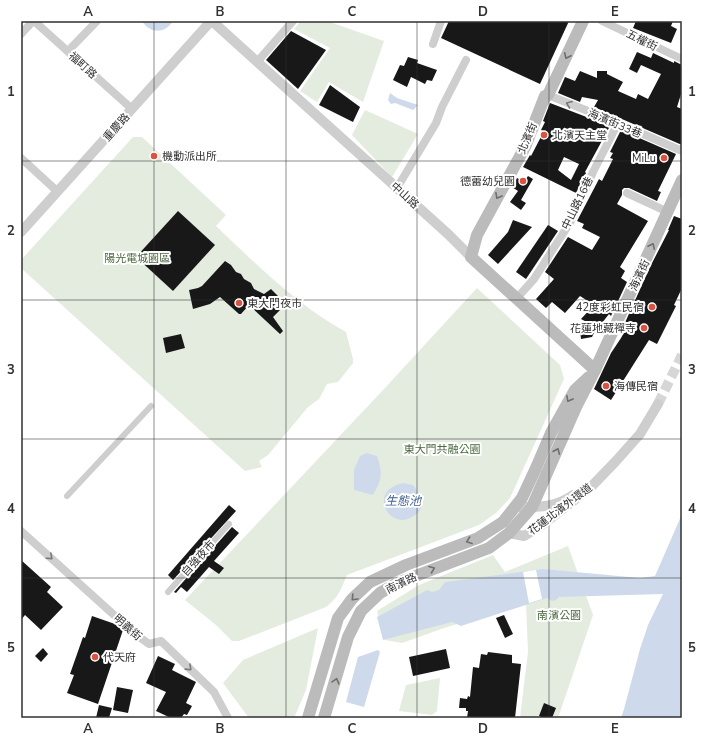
<svg xmlns="http://www.w3.org/2000/svg" width="703" height="739" viewBox="0 0 703 739" font-family="'Nunito Sans','Noto Sans TC',sans-serif">
<style>
.green{fill:#e4ece0}
.water{fill:#cedaeb}
.pier{fill:#fff}
.building{fill:#181818;fill-rule:evenodd}
.lines{fill:none;stroke-linecap:round;stroke-linejoin:round}
.tertiary-tunnel{stroke:#d6d6d6;stroke-width:10;stroke-dasharray:10 5;stroke-linecap:butt}
.pedestrian{stroke:#cecece;stroke-width:6}
.minor{stroke:#cecece;stroke-width:8}
.tertiary{stroke:#cecece;stroke-width:10}
.secondary{stroke:#bbb;stroke-width:12}
.oneway{stroke:#6f6f6f}
.oneway2{stroke:#787878}
.grid{fill:none;stroke:#313131;stroke-width:1;stroke-opacity:0.55}
.poi-dot{fill:#da5340;stroke:#fff;stroke-width:1.5}
.labels{text-anchor:middle;stroke-width:4;stroke-linejoin:round;paint-order:stroke}
.street-label{font-size:11px;fill:#313131;stroke:#fff}
.poi-label{font-size:11px;fill:#313131;stroke:#fff;text-anchor:start}
.park-label{font-size:11px;fill:#4c6a40;stroke:#fff}
.water-label{font-size:12px;font-style:italic;fill:#43628e;stroke:#fff}
.neatline{fill:none;stroke:#313131;stroke-width:1.5}
.grid-label{font-size:13px;text-anchor:middle;font-weight:bold;fill:#313131}
</style>
<rect width="100%" height="100%" fill="#fff"/>
<g class="green">
<path d="M301,21H327L384,41L363,102L329,82L317,102L300,91L330,48L294,29Z"/>
<path d="M365,110L418,134L392,177L352,135Z"/>
<path d="M133,137H142L226,215L216,226C256,264 297,305 346,332L353,359V363L338,382L327,384L319,399L308,407L268,455L259,461L262,467L245,471L22,269L21,260Z"/>
<path d="M477,288L560,365L564,379L510,498L496,513L479,525L347,575C341,589 339,597 326,607L239,641H232L216,625L185,600L384,389Z"/>
<path d="M568,546L593,615L558,718H520L528,652L526,603L444,628L402,643L385,640L377,611L419,585L493,555L505,572Z"/>
<path d="M318,628L306,690L294,718H249L223,683L243,660Z"/>
<path d="M440,678L437,711L432,715L399,711L406,685Z"/>
</g>
<g class="water">
<path d="M142,21H173C165,34 150,34 142,21Z"/>
<path d="M390,93L397,98L418,105L413,110L395,103L391,104L388,100Z"/>
<path d="M367,453L377,456C383,474 382,479 373,495L354,490V470L360,456Z"/>
<path d="M403,483L413,485L423,499C422,508 420,513 412,517C390,531 366,491 403,483Z"/>
<path d="M682,514V718H621L624,709L640,649L648,625L663,594L559,597L556,600L552,601L547,598L461,626L452,622L383,640L377,617L427,590L432,592L439,590L445,582L543,569L640,578L655,576Z"/>
<path d="M378,650L380,652L364,707L346,702L358,657Z"/>
</g>
<path class="pier" d="M536,570L542,599L529,603L523,572Z"/>
<g class="building">
<path d="M449,21H569L540,84L441,38Z"/>
<path d="M636,21H673L671,26L677,29L671,43L633,28Z"/>
<path d="M291,31L326,50L298,89L266,60Z"/>
<path d="M637,52L651,58L653,53L674,63V61L682,65V91L677,107L682,109V145L594,107L598,100L582,97L580,102L558,93L565,77L575,81L580,71L597,78V71H607V74L623,82L618,91L636,99L638,94L648,99L661,74L641,65L637,73L629,69Z"/>
<path d="M408,57L418,60L417,63L437,70L432,81L427,80L425,84L411,77L407,87L393,80L400,65L404,66Z"/>
<path d="M330,85L360,107L353,122L319,105Z"/>
<path d="M550,103L610,126L585,172L586,173L576,193L523,167L530,155L531,156L544,131L541,130L545,122L543,121ZM564,157L579,164L571,180L558,170Z"/>
<path d="M621,130L676,154L658,191L661,192L657,201L629,188H624L622,190V195L617,204L648,221L620,267L625,271L621,278L627,282L611,316L609,314L602,323L600,321L592,337L581,339L580,330L596,327L581,319L594,305L580,296L565,313L552,302L546,308L536,299L554,279L545,272L568,237L592,250L600,237L582,228L584,224L577,221L599,179L602,181L613,159L610,158L613,153L610,152Z"/>
<path d="M528,176L533,179L521,200L526,203L521,210L510,202L518,191L512,187L517,178L524,182Z"/>
<path d="M178,211L215,245L173,291L136,257Z"/>
<path d="M674,216L682,219V288L674,305L676,306L657,344L649,340L611,400L594,389L611,353L621,338L626,329L623,327L651,265L669,230H668Z"/>
<path d="M513,220L532,227L498,264L488,255L508,232Z"/>
<path d="M548,225L558,231L526,279L516,272Z"/>
<path d="M225,261L231,265L236,272L241,274L244,279L251,283L254,289L264,294L271,289L281,299L272,307L280,310L273,317L283,331L280,334L249,305L241,314H239L220,297L210,304L193,309L189,290L198,288L202,286Z"/>
<path d="M181,334L185,348L166,353L163,338Z"/>
<path d="M229,505L236,511L173,580L168,575Z"/>
<path d="M232,527L239,533L214,561L224,568L219,574L209,567L187,592L181,587L176,593L174,592Z"/>
<path d="M21,560L51,587L47,592L63,607L41,630L25,615L21,620Z"/>
<path d="M504,615L513,634L505,638L496,618Z"/>
<path d="M92,616L115,624L123,630L98,704L67,693L74,675L70,674L83,637L85,638Z"/>
<path d="M43,648L48,654L41,662L35,656Z"/>
<path d="M446,649L450,668L413,676L409,657Z"/>
<path d="M488,652L512,655V663L521,664L515,718H467L468,711H466V708H459L460,698L467,699L468,696L470,697L473,667L479,668L481,654L487,655Z"/>
<path d="M158,656L175,664L172,670L196,682L186,703L192,706L187,715L184,714L181,718H171L156,711L166,692L146,683Z"/>
<path d="M117,687L133,690L128,713L113,710Z"/>
<path d="M544,703L556,708L552,718H544L539,716Z"/>
<path d="M99,705L112,708L109,718H96Z"/>
</g>
<g class="lines">
<path class="tertiary-tunnel" d="M658,404L682,355"/>
<g class="pedestrian">
<path d="M67,496L151,406"/>
<path d="M168,592L229,524"/>
</g>
<g class="minor">
<path d="M34,21L132,109"/>
<path d="M602,21L682,59"/>
<path d="M21,34L33,21"/>
<path d="M433,44L441,21"/>
<path d="M68,51L97,21"/>
<path d="M257,62L293,21"/>
<path d="M548,95L618,123L682,151"/>
<path d="M21,158L58,192"/>
<path d="M397,188L436,123L442,107L466,60"/>
<path d="M627,193L668,212"/>
<path d="M516,299L534,279L571,221L593,172L618,123"/>
<path d="M21,531L134,633L149,644L161,641L214,692L228,718"/>
</g>
<g class="tertiary">
<path d="M212,21L448,234L471,257"/>
<path d="M21,232L211,21"/>
<path d="M516,507C536,507 556,508 573,495"/>
<path d="M509,533L524,536L542,525L590,488L616,461L640,434L658,404"/>
</g>
<g class="secondary">
<path d="M583,21L548,95L545,96L525,147L477,235L471,257L595,370"/>
<path d="M308,718L338,618L352,599L370,582L406,565L478,538L503,522L522,498L536,468L551,433L575,390L589,377"/>
<path d="M324,718L348,637L361,611L380,593L397,583L489,548L509,533L532,507L576,407L595,370L682,180"/>
</g>
</g>
<defs><path id="oneway-chevron" d="M-2-3.5L2.5 0L-2 3.5" fill="none" stroke-width="1.6" stroke-linecap="round" stroke-linejoin="round"/></defs>
<g class="oneway">
<use href="#oneway-chevron" transform="translate(567 56) rotate(115)"/>
<use href="#oneway-chevron" transform="translate(498 196) rotate(119)"/>
<use href="#oneway-chevron" transform="translate(652 246) rotate(-65)"/>
<use href="#oneway-chevron" transform="translate(569 399) rotate(119)"/>
<use href="#oneway-chevron" transform="translate(557 451) rotate(-67)"/>
<use href="#oneway-chevron" transform="translate(469 541) rotate(160)"/>
<use href="#oneway-chevron" transform="translate(432 569) rotate(-21)"/>
<use href="#oneway-chevron" transform="translate(354 598) rotate(133)"/>
<use href="#oneway-chevron" transform="translate(336 681) rotate(-74)"/>
</g>
<g class="oneway2">
<use href="#oneway-chevron" transform="translate(569 104) rotate(-158)"/>
<use href="#oneway-chevron" transform="translate(50 557) rotate(42)"/>
<use href="#oneway-chevron" transform="translate(189 668) rotate(44)"/>
</g>
<path class="grid" d="M154,21V718M286,21V718M417,21V718M549,21V718M21,161H682M21,300H682M21,439H682M21,578H682"/>
<g class="poi-dot">
<circle cx="544" cy="135" r="4"/>
<circle cx="154" cy="156" r="4"/>
<circle cx="664" cy="158" r="4"/>
<circle cx="523" cy="181" r="4"/>
<circle cx="239" cy="303" r="4"/>
<circle cx="652" cy="307" r="4"/>
<circle cx="644" cy="328" r="4"/>
<circle cx="606" cy="386" r="4"/>
<circle cx="95" cy="657" r="4"/>
</g>
<g class="labels">
<g class="street-label">
<text transform="translate(642 40) rotate(26)" y="4">五權街</text>
<text transform="translate(83 65) rotate(42)" y="4">福町路</text>
<text transform="translate(615 123) rotate(23)" y="4">海濱街33巷</text>
<text transform="translate(116 127) rotate(-48)" y="4">重慶路</text>
<text transform="translate(527 138) rotate(-67)" y="4">北濱街</text>
<text transform="translate(405 195) rotate(42)" y="4">中山路</text>
<text transform="translate(577 203) rotate(-64)" y="4">中山路16巷</text>
<text transform="translate(639 275) rotate(-65)" y="4">海濱街</text>
<text transform="translate(560 509) rotate(-37)" y="4">花蓮北濱外環道</text>
<text transform="translate(198 558) rotate(-48)" y="4">自強夜市</text>
<text transform="translate(401 583) rotate(-26)" y="4">南濱路</text>
<text transform="translate(128 627) rotate(41)" y="4">明義街</text>
</g>
<g class="poi-label">
<text x="552" y="139">北濱天主堂</text>
<text x="162" y="160">機動派出所</text>
<text x="656" y="162" text-anchor="end">MiLu</text>
<text x="515" y="185" text-anchor="end">德蕾幼兒園</text>
<text x="247" y="307">東大門夜市</text>
<text x="644" y="311" text-anchor="end">42度彩虹民宿</text>
<text x="636" y="332" text-anchor="end">花蓮地藏禪寺</text>
<text x="614" y="390">海傳民宿</text>
<text x="103" y="661">代天府</text>
</g>
<g class="park-label">
<text x="137" y="262">陽光電城園區</text>
<text x="442" y="453">東大門共融公園</text>
<text x="559" y="619">南濱公園</text>
</g>
<g class="water-label">
<text x="403" y="505">生態池</text>
</g>
</g>
<rect width="703" height="739" fill="none" stroke="#ffffff" stroke-width="44"/>
<rect x="22" y="22" width="659" height="695" class="neatline"/>
<g class="grid-label">
<text x="88" y="16">A</text>
<text x="220" y="16">B</text>
<text x="352" y="16">C</text>
<text x="483" y="16">D</text>
<text x="615" y="16">E</text>
<text x="11" y="96">1</text>
<text x="692" y="96">1</text>
<text x="11" y="235">2</text>
<text x="692" y="235">2</text>
<text x="11" y="374">3</text>
<text x="692" y="374">3</text>
<text x="11" y="513">4</text>
<text x="692" y="513">4</text>
<text x="11" y="652">5</text>
<text x="692" y="652">5</text>
<text x="88" y="733">A</text>
<text x="220" y="733">B</text>
<text x="352" y="733">C</text>
<text x="483" y="733">D</text>
<text x="615" y="733">E</text>
</g>
</svg>
